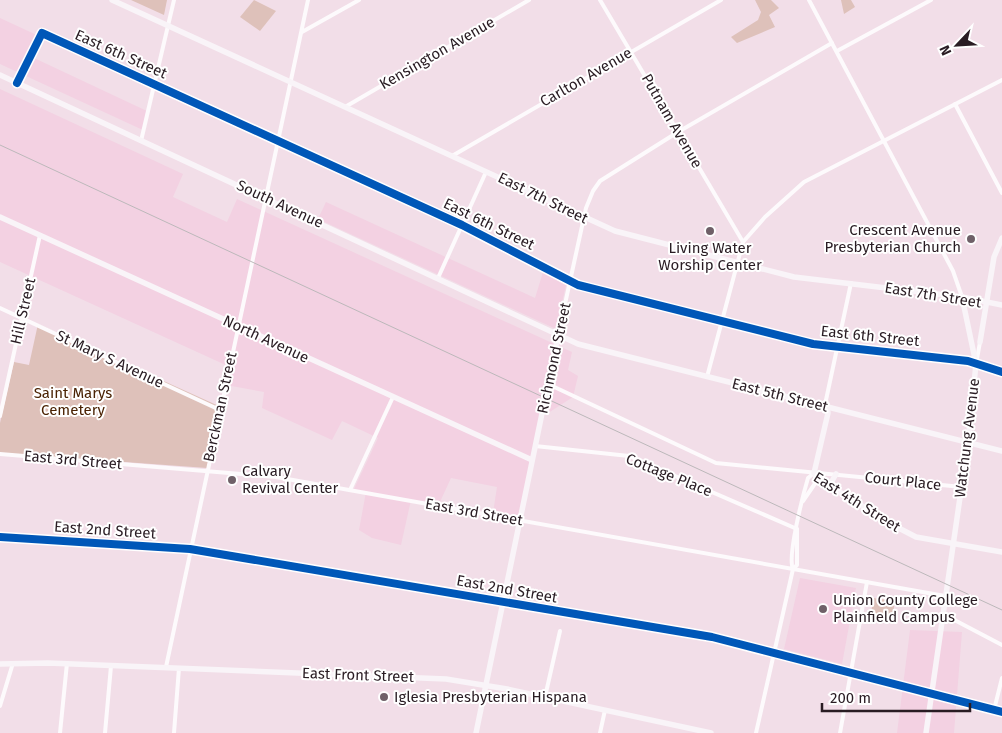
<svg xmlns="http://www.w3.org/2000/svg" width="1002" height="733" viewBox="0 0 1002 733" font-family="'Fira Sans',sans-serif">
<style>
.built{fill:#f3d1e2}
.green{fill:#dec1ba}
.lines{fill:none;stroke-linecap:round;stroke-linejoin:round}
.street{stroke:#fdfafc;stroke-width:4}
.secondary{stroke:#f9f4f8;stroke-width:5.5}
.rail{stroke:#bcb8ba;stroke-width:1}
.cycleway-casing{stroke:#fff;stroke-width:11}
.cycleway{stroke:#0057b8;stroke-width:8}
.poi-dot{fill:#6f6068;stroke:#fff;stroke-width:2}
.labels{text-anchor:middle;stroke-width:4;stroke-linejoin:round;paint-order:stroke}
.street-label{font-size:15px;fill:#291c23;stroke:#fff}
.poi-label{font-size:15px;fill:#291c23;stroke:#fff;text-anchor:start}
.park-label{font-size:15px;fill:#4a2203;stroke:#fff}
</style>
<rect width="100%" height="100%" fill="#f2dee8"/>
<g class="built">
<path d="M0,18L41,37L32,57L149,112L145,131L0,64Z"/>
<path d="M0,89L183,174L173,197L227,222L237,199L572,352L568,370L578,376L573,397L542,417L521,517L493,513L497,487L451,478L439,504L411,500L401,545L372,538L359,530L366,492L354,489L378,438L342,421L332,440L262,408L264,392L226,385L230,367L0,262Z"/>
<path d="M326,202L535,298L544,269L566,285L556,329L318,219Z"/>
<path d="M800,578L856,588L842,664L784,649Z"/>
<path d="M910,630L962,632L954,733H897Z"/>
</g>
<g class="green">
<path d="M131,0H167L164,15Z"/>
<path d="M254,0L276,11L260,31L240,17Z"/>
<path d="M755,0H771L779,8L769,15L775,27L737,43L731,37L758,20L761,12Z"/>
<path d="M841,0H851L855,7L844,14Z"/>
<path d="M38,324L221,407L207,468L0,453V423L14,362L29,365Z"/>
<path d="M873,598L895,601L892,619L871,616Z"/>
</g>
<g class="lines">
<g class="street">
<path d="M600,0L743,242"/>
<path d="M809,0L953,271L962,297"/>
<path d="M302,32L359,0"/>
<path d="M837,51L931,0"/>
<path d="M17,83L42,33L462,225L578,285L813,344L968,361L1002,372"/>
<path d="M955,104L1002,193"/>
<path d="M345,107L529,0"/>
<path d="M141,141L174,0"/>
<path d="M452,156L721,0"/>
<path d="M438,278L486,172"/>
<path d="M0,308L220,410"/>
<path d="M558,336L586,208L593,191L600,181L678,132L832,43"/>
<path d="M977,359L980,342"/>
<path d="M707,377L743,242L765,217L804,182L1002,80"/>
<path d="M548,384L716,463L962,487"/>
<path d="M827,406L826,400L851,283"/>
<path d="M0,416L40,235"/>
<path d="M535,446L629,456L797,529"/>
<path d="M0,454L276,477L945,596"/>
<path d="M350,490L393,397"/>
<path d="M803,501L816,482L815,475"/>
<path d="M0,537L190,549L712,637L1002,712"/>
<path d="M793,569C787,557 803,495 808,478L814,473"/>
<path d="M943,614L1002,645"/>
<path d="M166,667L308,0"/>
<path d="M545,697L560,631"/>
<path d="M0,706L13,663"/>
<path d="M994,710L1002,678"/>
<path d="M60,733L67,663"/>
<path d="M105,733L111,666"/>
<path d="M174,733L179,668"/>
<path d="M600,733L605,710"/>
<path d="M756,733L793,569L797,565V529"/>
<path d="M840,733L867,582"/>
</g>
<g class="secondary">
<path d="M112,0L615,231L794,277L962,297L1002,305"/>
<path d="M0,75L578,344L1002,451"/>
<path d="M0,217L532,460"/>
<path d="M980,342L994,257L1002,238"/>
<path d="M827,406L828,413L814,473L821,480L889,523L916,537L1002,552"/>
<path d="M832,487V481L836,474"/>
<path d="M0,664L48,663L446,679L507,689L711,733"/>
<path d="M476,733L558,336"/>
<path d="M926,733L968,442L976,364L962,297"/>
</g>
<path class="rail" d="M0,145L1002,610"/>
<defs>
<g id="cycleway">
<path d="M17,83L42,33L462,225L578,285L813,344L968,361L1002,372"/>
<path d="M0,537L190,549L712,637L1002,712"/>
</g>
</defs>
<use href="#cycleway" class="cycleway-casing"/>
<use href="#cycleway" class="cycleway"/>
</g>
<g class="poi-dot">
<circle cx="710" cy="231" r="5"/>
<circle cx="971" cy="239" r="5"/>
<circle cx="232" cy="480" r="5"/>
<circle cx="823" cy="609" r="5"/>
<circle cx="384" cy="697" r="5"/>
</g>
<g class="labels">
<g class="street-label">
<text transform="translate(437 53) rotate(-30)" y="5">Kensington Avenue</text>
<text transform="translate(121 54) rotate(24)" y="5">East 6th Street</text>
<text transform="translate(586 77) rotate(-30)" y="5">Carlton Avenue</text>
<text transform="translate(672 121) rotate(60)" y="5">Putnam Avenue</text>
<text transform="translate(543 198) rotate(26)" y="5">East 7th Street</text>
<text transform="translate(280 204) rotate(25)" y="5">South Avenue</text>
<text transform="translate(489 224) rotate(26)" y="5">East 6th Street</text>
<text transform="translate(933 295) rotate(9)" y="5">East 7th Street</text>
<text transform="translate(23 311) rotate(-77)" y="5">Hill Street</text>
<text transform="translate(870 336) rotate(6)" y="5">East 6th Street</text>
<text transform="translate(266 339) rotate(25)" y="5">North Avenue</text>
<text transform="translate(554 358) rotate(-78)" y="5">Richmond Street</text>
<text transform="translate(110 359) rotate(25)" y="5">St Mary S Avenue</text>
<text transform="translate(780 395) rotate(14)" y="5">East 5th Street</text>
<text transform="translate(220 407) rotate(-78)" y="5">Berckman Street</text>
<text transform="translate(967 438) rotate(-83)" y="5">Watchung Avenue</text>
<text transform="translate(73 460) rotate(5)" y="5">East 3rd Street</text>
<text transform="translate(669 475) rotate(22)" y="5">Cottage Place</text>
<text transform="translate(903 481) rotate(6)" y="5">Court Place</text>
<text transform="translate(857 502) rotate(32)" y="5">East 4th Street</text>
<text transform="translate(474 512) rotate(10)" y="5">East 3rd Street</text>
<text transform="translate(105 530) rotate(4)" y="5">East 2nd Street</text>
<text transform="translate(507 589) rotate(10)" y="5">East 2nd Street</text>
<text transform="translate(358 675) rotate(2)" y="5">East Front Street</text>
</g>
<g class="poi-label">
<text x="961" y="235" text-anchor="end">Crescent Avenue<tspan x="961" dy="17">Presbyterian Church</tspan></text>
<text x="710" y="253" text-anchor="middle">Living Water<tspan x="710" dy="17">Worship Center</tspan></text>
<text x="242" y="476">Calvary<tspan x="242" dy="17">Revival Center</tspan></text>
<text x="833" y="605">Union County College<tspan x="833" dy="17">Plainfield Campus</tspan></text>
<text x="394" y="702">Iglesia Presbyterian Hispana</text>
</g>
<g class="park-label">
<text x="73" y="398">Saint Marys<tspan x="73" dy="17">Cemetery</tspan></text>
</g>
</g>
<g transform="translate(957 45) rotate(245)" stroke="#ffffff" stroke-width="4" paint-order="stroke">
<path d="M0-4L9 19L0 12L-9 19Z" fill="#291c23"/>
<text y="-8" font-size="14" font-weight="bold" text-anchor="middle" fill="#291c23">N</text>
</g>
<path d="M822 703v8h148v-8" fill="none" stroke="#291c23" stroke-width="2.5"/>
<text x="830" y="703" font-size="15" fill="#291c23" stroke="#ffffff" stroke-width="4" paint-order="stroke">200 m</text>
</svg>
